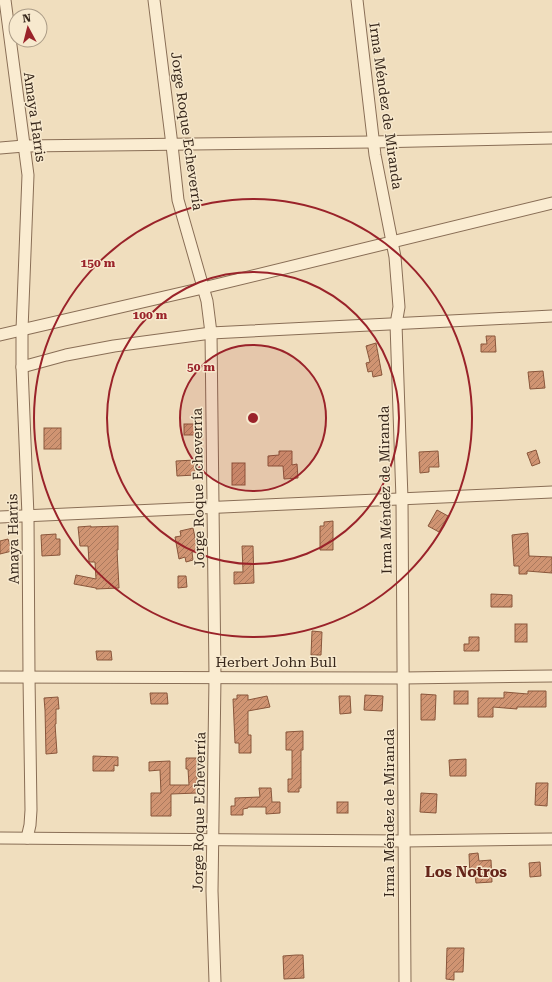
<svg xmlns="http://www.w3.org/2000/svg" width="552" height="982" viewBox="0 0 552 982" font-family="'Roboto Serif',serif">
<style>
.building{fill:url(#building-hatch);stroke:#89563b}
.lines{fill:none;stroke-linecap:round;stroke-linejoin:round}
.street-casing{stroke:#896e56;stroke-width:13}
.street{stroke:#faecd1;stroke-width:11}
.ring{fill:none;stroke:#9a232a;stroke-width:2}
.labels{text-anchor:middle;stroke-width:3;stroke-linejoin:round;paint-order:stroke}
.street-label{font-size:14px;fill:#37271b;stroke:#f7e9ce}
.neighbourhood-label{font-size:15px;font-weight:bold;fill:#662519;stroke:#f7e9ce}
.centre{fill:#9a232a;stroke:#f7e9ce;stroke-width:2}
.ring-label{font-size:12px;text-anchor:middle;font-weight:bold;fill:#9a232a;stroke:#f7e9ce;stroke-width:3;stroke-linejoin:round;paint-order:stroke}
</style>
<defs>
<pattern id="building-hatch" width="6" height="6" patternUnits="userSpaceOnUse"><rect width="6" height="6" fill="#d09472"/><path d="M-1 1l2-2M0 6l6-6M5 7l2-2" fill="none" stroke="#aa795d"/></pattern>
</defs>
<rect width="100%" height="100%" fill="#f0debe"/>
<g class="building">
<path d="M486,336H495L496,352H481V344H487Z"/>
<path d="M376,343L382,375L373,377L372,371L368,372L366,363L370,362L366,346Z"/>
<path d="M543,371L545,388L530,389L528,372Z"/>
<rect x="184" y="424" width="11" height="11"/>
<rect x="44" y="428" width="17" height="21"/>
<path d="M536,450L540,463L532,466L527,453Z"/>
<path d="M279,451H292V465L297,464L298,478L284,479L283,466H268V456L279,455Z"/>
<path d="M438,451L439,467H429V472L420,473L419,452Z"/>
<path d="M195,460V475L177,476L176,461Z"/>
<rect x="232" y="463" width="13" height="22"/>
<path d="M437,510L448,516L439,532L428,526Z"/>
<path d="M333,521V550H320V526H324V522Z"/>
<path d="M91,526V527L118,526V550H117L119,588L96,589V588L74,584L76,575L96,579L95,562H89L88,546H80L78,527Z"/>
<path d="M193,528L198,551L192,552L193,560L186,562L185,557L179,559L175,537L181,536L180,531Z"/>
<path d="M528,533L529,556L552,557V573L527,571V574H519V566H514L512,535Z"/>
<path d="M56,534V539H60V555L42,556L41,535Z"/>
<path d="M8,539L12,551L0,554V541Z"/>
<path d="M242,546H253L254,583L234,584V572H243Z"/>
<path d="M178,576H186L187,587L178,588Z"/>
<path d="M491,594L512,595V607H491Z"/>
<rect x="515" y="624" width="12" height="18"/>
<path d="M312,631L322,632L321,655H311Z"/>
<path d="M469,637H479V651H464V644H469Z"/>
<path d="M96,651H111L112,660H97Z"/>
<rect x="454" y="691" width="14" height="13"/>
<path d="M528,691H546V707H517V709L493,707V717H478V698H504V692L528,694Z"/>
<path d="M150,693H167L168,704H151Z"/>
<path d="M421,694L436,695L435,720H421Z"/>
<path d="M237,695H248V700L267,696L270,707L248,711V735H251V753H239V743H235L233,699H237Z"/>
<path d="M365,695L383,696L382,711L364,710Z"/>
<path d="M339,696H350L351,713L340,714Z"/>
<path d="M58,697L59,709H56V724H55L57,753L46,754L45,710L44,698Z"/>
<path d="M303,731V750H301V788H299V792H288V779H292V750H286V732Z"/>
<path d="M93,756L118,757V766L114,765V771H93Z"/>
<path d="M186,758H197V793L171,794V816H151V793H161L160,770L149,771V762L170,761V785H189L188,769H186Z"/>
<path d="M466,759V776H450L449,760Z"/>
<path d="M536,783H548L547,806L535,805Z"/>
<path d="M259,788H271L272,802H280V813L266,814V807H248V808L243,809V815H231V806H235V798L260,797Z"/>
<path d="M421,793L437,794L436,813L420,812Z"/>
<rect x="337" y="802" width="11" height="11"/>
<path d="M478,853L479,861L491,860L492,882L476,883L475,875L470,876L469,854Z"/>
<path d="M540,862L541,876L530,877L529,863Z"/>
<path d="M447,948H464L463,972H454V980L446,979Z"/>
<path d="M296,955H303L304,978L284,979L283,956Z"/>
</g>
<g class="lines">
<defs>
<g id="street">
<path d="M5,0L28,175L22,330V367L28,516L29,677L31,810L30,825L27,838"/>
<path d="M154,0L172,145L178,200L207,301L211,333L215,677L212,891L215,982"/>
<path d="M357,0L375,155L395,257L399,307L396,324L402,499L405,982"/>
<path d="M0,148L24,146L373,142L552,138"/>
<path d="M0,335L203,288L552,203"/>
<path d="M22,367L66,355L114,346L211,333L552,316"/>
<path d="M0,517L552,492"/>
<path d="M0,677L403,678L552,676"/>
<path d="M0,838L404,841L552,839"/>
</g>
</defs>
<use href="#street" class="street-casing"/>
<use href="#street" class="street"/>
</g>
<circle cx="253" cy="418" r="73" fill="#9a232a" fill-opacity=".12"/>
<g class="ring">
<circle cx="253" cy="418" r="73"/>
<circle cx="253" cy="418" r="146"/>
<circle cx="253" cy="418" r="219"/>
</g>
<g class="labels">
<g class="street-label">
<text transform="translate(386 106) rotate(82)" y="5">Irma Méndez de Miranda</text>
<text transform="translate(35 117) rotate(82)" y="5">Amaya Harris</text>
<text transform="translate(187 131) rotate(82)" y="5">Jorge Roque Echeverría</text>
<text transform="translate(198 488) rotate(-91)" y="5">Jorge Roque Echeverría</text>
<text transform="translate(385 490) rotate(-91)" y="5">Irma Méndez de Miranda</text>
<text transform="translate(13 539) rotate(-91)" y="5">Amaya Harris</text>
<text x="276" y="667">Herbert John Bull</text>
<text transform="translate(199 812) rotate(-89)" y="5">Jorge Roque Echeverría</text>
<text transform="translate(389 813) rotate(-90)" y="5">Irma Méndez de Miranda</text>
</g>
<g class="neighbourhood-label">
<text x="466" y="877">Los Notros</text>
</g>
</g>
<circle cx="253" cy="418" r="6" class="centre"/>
<g class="ring-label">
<text x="98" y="267">150 m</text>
<text x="150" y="319">100 m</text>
<text x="201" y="371">50 m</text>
</g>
<g transform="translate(28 28) rotate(353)"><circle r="19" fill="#f7e9ce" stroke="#aa9b86"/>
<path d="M0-3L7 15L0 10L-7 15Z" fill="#9a232a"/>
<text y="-6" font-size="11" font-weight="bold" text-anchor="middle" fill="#37271b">N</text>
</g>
</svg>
